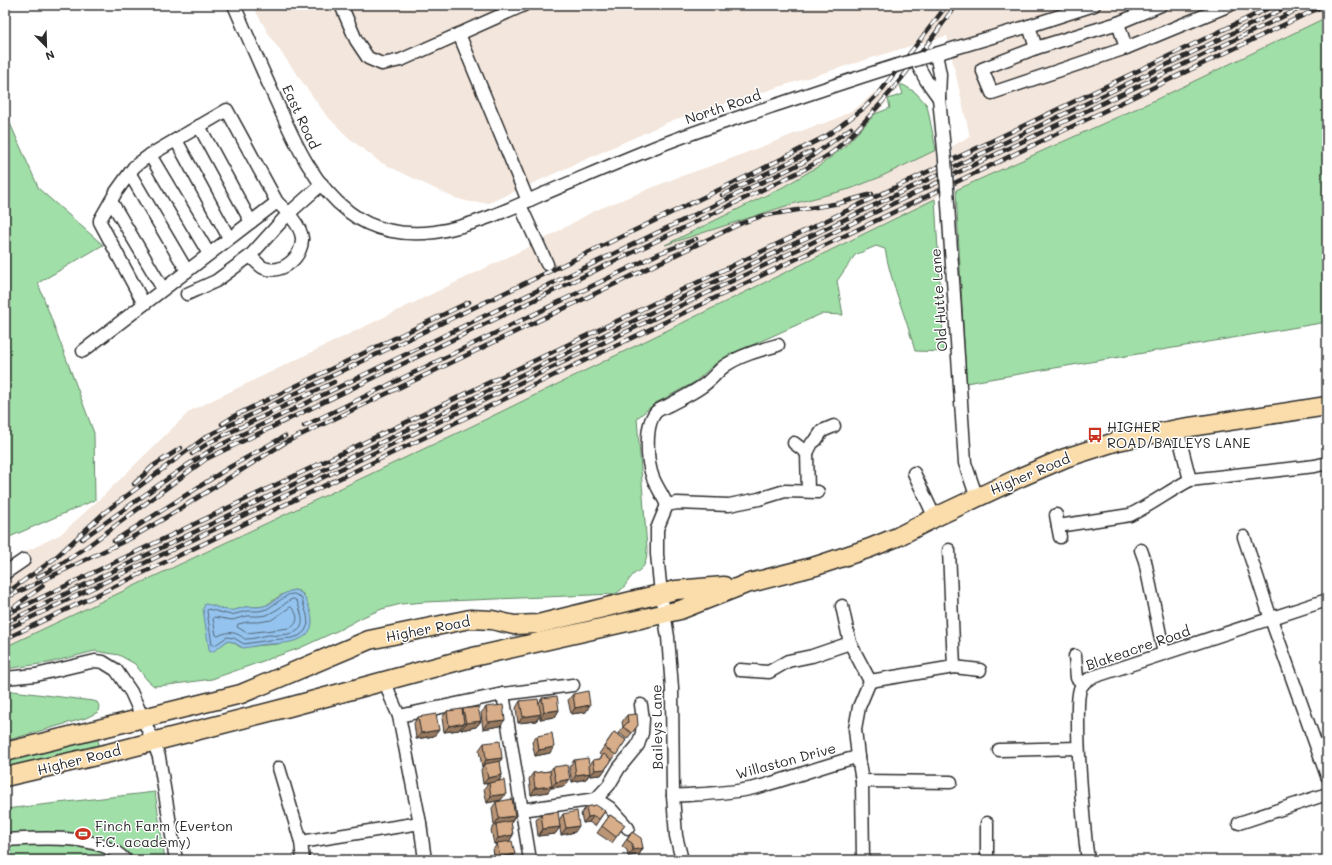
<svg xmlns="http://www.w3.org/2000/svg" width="1332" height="865" viewBox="0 0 1332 865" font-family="Mali,sans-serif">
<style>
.built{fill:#f3e6dc}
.green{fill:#a0dfa7;stroke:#668569;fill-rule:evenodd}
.water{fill:#93c3ee;stroke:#6986a0}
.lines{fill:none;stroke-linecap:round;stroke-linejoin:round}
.shore{stroke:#556879;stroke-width:1}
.minor-casing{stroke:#2b2b2b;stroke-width:15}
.highway-casing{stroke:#2b2b2b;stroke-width:21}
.minor{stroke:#fff;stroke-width:12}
.highway{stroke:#fbddab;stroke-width:18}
.rail-casing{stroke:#2b2b2b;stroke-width:4.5}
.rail{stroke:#fff;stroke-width:3;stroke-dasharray:9;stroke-linecap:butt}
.minor-bridge-casing{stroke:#2b2b2b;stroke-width:15;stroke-linecap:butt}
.minor-bridge{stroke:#fff;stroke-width:12}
.wall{fill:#ba9576;stroke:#2b2b2b}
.shaded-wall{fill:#977960;stroke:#2b2b2b}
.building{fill:#d8ad89;stroke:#2b2b2b}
.labels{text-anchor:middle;stroke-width:3;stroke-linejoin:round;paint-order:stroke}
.street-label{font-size:14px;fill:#2b2b2b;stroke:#fff}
.poi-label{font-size:14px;fill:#2b2b2b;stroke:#fff;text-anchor:start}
</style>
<rect width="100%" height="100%" fill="#fff"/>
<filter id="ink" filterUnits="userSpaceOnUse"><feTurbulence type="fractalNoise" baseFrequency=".025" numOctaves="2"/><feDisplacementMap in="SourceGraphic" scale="8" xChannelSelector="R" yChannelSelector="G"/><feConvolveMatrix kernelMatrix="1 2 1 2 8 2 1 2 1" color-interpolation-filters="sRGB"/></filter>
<g filter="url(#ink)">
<g class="built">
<path d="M252,5H1327V17L1153,101L956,190L952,146L970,137L947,36L910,46L673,120L489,203L470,202L455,198L429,186L380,162L349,138L326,115L271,38Z"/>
<path d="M902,83L865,128L843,148L819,166L783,187L792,204L850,189L878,178L936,150L941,192L935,199L470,427L5,647V562L61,534L103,496L190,411L537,243L594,211L676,178L725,161L809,128L836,119L858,107L877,90Z"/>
</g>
<g class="green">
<path d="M1327,17V322L966,383L956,190L1153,101Z"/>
<path d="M900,85H903L907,87L916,93L927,105L936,150L878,178L850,189L792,204L665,245L783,187L819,166L843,148L875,114L890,108L888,99L903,94Z"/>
<path d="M5,112L39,189L103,245L38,283L94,433L95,500L5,539Z"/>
<path d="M935,199L944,352L915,351C906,316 891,284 885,249L876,246L855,255L837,281L843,315L821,314L726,357L715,364L695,382L656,403L637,418L647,548C647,553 647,559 645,563C643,569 638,571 634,574C626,582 626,588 615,594L425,602L401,604L382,609L363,617L339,630L300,648L212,679L168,685L154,686L147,680L135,664L119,655L95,651L48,663L5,669V647L470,427ZM294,590L299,591L304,595L278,644L240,647L233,642L227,641L223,644L212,605L220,609L231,611L246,607H258L265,606L281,595Z"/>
<path d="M5,690L93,701L97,702L99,706L98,712L86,718L5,741Z"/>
<path d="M97,736L100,748L5,770V758Z"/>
<path d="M155,792L165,860H5V809Z"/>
</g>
<path class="water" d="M294,590C304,592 305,598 309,607C321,639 295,643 271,644C262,644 252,647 243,648L233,642L227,641L214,651L210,652L209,649L203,609L205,604C214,605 221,610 230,610C235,611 240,608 245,607C251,606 257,608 264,606C275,603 282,592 294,590Z"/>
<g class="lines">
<g class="shore">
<path d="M294,594L301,597L307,615L308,624L305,631L299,636L292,638L270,640L244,644L234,638L227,637L215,645H212L207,611L208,609L231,615L247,611H259L267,609L288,595Z"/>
<path d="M294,599L297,601C305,623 307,634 278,635C275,636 272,635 269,635C261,636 254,639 247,639C243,639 244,638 241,636C233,631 226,632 218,636L216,635L213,619L214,617L232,620L247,616H259L267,615L278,609L290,600Z"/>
<path d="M291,607C298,613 300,623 290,628L247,633L237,627L238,624L248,622H259L271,620Z"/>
</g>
<defs>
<g id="minor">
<path d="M234,5C247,35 260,65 274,96C293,138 311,183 349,212C373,231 405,236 435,232C473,226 508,210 543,194C577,180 611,165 646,151C686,134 728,121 770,107C812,93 853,79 895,66"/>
<path d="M341,5L356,40L368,58L382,64L401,60L524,5"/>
<path d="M1161,5L1118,23L1036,48L982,69L992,93L1126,48L1230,5"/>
<path d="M1118,23L1126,48"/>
<path d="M1029,26L1036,48"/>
<path d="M459,34L528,201"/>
<path d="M936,54L940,74L939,98L945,160"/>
<path d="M922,58L1029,26L1094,5"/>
<path d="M915,60L926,80L939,98"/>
<path d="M199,126L251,222"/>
<path d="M176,140L229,238"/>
<path d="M150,155L209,254"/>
<path d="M130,174L187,271"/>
<path d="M947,189L965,463L977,498"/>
<path d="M111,201L163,289"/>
<path d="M520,205L547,264"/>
<path d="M187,294L216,281L250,256L288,214L322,184"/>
<path d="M144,304L100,222V220L116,192L134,167L139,163L150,155L227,110L277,202"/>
<path d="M83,351L277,202C286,210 301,226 302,238C303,256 283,275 264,268C259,266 254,259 250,256"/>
<path d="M794,443L807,453L808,491"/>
<path d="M807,453L812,443L816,440L822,431L834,426"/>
<path d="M914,473L935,518"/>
<path d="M1190,480L1315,466L1327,463"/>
<path d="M667,505C663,496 657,487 653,478C647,463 644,425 656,412C659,409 665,407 669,405C680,399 691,394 701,387C711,381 717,371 726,365C741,355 760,350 778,345"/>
<path d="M1056,515L1060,537"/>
<path d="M1058,526L1130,515C1151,505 1169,491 1190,480L1177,429"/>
<path d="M1244,537L1271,619L1327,776"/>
<path d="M949,550L954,667"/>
<path d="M1141,550L1145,561L1164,654"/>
<path d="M5,573L24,560"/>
<path d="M842,606L850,643L870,681L859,707L855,729L858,757L862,781L863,860"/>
<path d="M1075,656L1077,678L1083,684"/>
<path d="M740,670L769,672L788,661L812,656L850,643"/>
<path d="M5,678L36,675L95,661L103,662L116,670L131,692L153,741L159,757L176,860"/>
<path d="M385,681L391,698L399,716"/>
<path d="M870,681L954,667L980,670"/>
<path d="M503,694L530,860"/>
<path d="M999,750L1078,748"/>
<path d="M279,768L301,842L303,860"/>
<path d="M862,781L951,782"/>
<path d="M673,796C698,794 724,794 749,789C787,781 821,765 858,757"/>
<path d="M596,799L609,785L619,768L638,745L642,733L643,719L641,705"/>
<path d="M522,810L596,799L610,808L628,828"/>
<path d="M987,823V860"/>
<path d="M1239,823L1327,794"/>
<path d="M5,840C38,838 101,833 125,860"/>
<path d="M301,842L420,823"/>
<path d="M425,860L420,823L399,716L503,694L573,685"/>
<path d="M682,860L676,836L673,796L672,688L668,637L661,594L657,554V529L667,505L677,503L729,505L759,499L785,491L818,492"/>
<path d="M1088,860L1086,845C1082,804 1078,764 1078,723C1078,712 1077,699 1080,689C1082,683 1088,679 1093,677L1327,600"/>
</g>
<g id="highway">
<path d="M5,752L241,694L369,640L470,619L492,620L514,625L538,624L676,590L724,586"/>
<path d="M5,777L109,753L289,707L473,657L680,610L746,584L816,566L870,548L897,537L940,515L1021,477L1065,458L1118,441L1177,429L1327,406"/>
</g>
</defs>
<use href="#minor" class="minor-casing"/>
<use href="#highway" class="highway-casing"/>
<use href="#minor" class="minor"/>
<use href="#highway" class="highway"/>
<defs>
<g id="rail">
<path d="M722,195L812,151"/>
<path d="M222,424L236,415L469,302"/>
<path d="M304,426L660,253L696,239"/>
<path d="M192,454L210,442L334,382"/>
<path d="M134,484L153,466L181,448"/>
<path d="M82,539L183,468L214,448L476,320L804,162L851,128"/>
<path d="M114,541L230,467L285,436"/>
<path d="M37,577L53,569L85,548L206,459L805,169C815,163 825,158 834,151C882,109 919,56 956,5"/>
<path d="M5,594L54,559L105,512L207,436L758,171L828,135L864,108L880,92L947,5"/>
<path d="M10,596L131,538L170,515L286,442L742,223L762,216L840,203L872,194"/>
<path d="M14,607L43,586"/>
<path d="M5,615L1275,5"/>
<path d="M5,623L1291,5"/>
<path d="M5,630L1307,5"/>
<path d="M5,639L1325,5"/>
</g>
</defs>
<use href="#rail" class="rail-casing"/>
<use href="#rail" class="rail"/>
<defs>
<g id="minor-bridge">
<path d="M895,66L922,58"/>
<path d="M945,160L947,189"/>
</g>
</defs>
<use href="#minor-bridge" class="minor-bridge-casing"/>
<use href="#minor-bridge" class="minor-bridge"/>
</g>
<g class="wall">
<path d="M573,694L586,712L571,714L568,700Z"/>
<path d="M542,698L559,710L555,717L540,719V716L536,721L518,723L516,708L520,701L539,703Z"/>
<path d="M486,707L500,726L483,729L481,713Z"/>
<path d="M463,709L481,721L476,727L461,730V728L459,730L444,732L442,718L447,711H462Z"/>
<path d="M627,715L638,725L627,739L619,733L623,727L622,722Z"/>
<path d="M418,717L439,730L434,736L416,739L414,723Z"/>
<path d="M614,732L626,740L611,762V761L601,775L590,776V774L586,779L572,782L569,767L574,760L589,766L593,760L600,759L602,756L599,754Z"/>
<path d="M537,736L550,753L535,756L532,742Z"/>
<path d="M484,743L502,758L500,762L502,775L499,781L501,800L487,803L484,789L488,783L483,784L481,770L483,766L482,767L479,750Z"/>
<path d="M553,767L565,786L551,788V787L548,792L531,795L529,779L533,773L550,771Z"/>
<path d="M496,802L515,816L511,822L513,835L509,841L511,860H495L493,850L497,844H494L491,830L495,825H494L492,808Z"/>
<path d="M586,807L605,811L595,826L589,822L583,823L581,814Z"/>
<path d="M541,814L559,820L563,814L575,832L561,835L559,823L560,827L555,834L538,836L536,820Z"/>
<path d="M610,815L625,825L612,843L597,833Z"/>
<path d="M632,832L643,848L639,855L628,856L627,850L622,846Z"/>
</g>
<g class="shaded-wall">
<path d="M590,705L586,712L571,714L575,708Z"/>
<path d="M559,710L555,717L540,719L544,712Z"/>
<path d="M541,714L536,721L518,723L523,717Z"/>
<path d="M505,720L500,726L483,729L488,722Z"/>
<path d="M481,721L476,727L461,730L466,723Z"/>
<path d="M464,723L459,730L444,732L449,726Z"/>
<path d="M439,730L434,736L416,739L421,733Z"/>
<path d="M554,747L550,753L535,756L539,750Z"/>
<path d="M502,758L498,764H485L482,767L486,760Z"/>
<path d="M612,760L601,775L590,776L595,770Z"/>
<path d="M590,773L586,779L572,782L576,775Z"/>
<path d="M502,775L498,782L483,784L488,778Z"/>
<path d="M570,779L565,786L551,788L556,782Z"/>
<path d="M552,786L548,792L531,795L535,788Z"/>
<path d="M506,794L501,800L487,803L491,796Z"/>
<path d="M515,816L511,822L494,825L499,818Z"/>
<path d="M594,816L589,822L583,823L588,817Z"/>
<path d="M579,826L575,832L561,835L566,828Z"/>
<path d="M560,827L555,834L538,836L543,829Z"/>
<path d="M513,835L509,842L494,844L498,838Z"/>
<path d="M643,848L639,855L628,856L633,850Z"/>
<path d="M515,854L511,860H498L500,857Z"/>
</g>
<g class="building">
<path d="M588,691L590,705L575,708L573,694Z"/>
<path d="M557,696L559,710L544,712L542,698Z"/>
<path d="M538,699L541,714L523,717L520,701Z"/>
<path d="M503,705L505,720L488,722L486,707Z"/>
<path d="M478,707L481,721L466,723L463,709Z"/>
<path d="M462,709L464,723L449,726L447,711Z"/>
<path d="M436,714L439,730L421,733L418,717Z"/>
<path d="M637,714L638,725L632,733L623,727L628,722L627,715Z"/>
<path d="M614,732L626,740L616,755L604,747Z"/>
<path d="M552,733L554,747L539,750L537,736Z"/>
<path d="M500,741L502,758L486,760L484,743Z"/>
<path d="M604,754L612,760L605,769L595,770L593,760L600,759Z"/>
<path d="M588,758L590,773L576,775L574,760Z"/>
<path d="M500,761L502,775L488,778L485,764Z"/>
<path d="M567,765L570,779L556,782L553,767Z"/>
<path d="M550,771L552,786L535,788L533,773Z"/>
<path d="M504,780L506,794L491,796L489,783Z"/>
<path d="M512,799L515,816L499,818L496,802Z"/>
<path d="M596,805L605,811L599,819L594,816L588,817L586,807Z"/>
<path d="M577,811L579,826L566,828L563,814Z"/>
<path d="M558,812L560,827L543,829L541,814Z"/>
<path d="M610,815L625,825L616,837L602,826Z"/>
<path d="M511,821L513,835L498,838L496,824Z"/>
<path d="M632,832L641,838L643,848L633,850L632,843L627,840Z"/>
<path d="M512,841L515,854L500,857L497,843Z"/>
</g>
</g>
<defs>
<symbol id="bus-bare" viewBox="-9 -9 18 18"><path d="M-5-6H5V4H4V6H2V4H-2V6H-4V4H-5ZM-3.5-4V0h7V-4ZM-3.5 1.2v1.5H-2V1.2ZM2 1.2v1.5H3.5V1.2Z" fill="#c8321e" stroke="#fff" stroke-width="2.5" paint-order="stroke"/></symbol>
<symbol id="stadium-bare" viewBox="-9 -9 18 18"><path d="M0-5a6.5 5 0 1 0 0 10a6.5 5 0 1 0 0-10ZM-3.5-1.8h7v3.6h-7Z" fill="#c8321e" stroke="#fff" stroke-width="2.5" paint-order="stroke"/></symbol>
</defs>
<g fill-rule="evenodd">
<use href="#bus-bare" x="1084" y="424" width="22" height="22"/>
<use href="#stadium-bare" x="72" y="823" width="22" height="22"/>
</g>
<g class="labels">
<g class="street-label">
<text transform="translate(723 107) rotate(-19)" y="5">North Road</text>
<text transform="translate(301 117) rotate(65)" y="5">East Road</text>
<text transform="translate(939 300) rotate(-94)" y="5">Old Hutte Lane</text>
<text transform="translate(1030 474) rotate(-23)" y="5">Higher Road</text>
<text transform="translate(428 629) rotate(-11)" y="5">Higher Road</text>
<text transform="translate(1138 648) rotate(-19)" y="5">Blakeacre Road</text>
<text transform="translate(657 727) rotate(-91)" y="5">Baileys Lane</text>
<text transform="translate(79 760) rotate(-14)" y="5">Higher Road</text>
<text transform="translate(786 761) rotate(-15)" y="5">Willaston Drive</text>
</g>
<g class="poi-label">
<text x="1107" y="432">HIGHER<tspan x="1107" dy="16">ROAD/BAILEYS LANE</tspan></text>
<text x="95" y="831">Finch Farm (Everton<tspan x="95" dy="16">F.C. academy)</tspan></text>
</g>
</g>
<rect width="1332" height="865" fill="none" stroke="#fff" stroke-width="20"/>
<rect x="10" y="10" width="1312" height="845" fill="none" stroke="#2b2b2b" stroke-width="1.5" filter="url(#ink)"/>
<g transform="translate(46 46) rotate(157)" stroke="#ffffff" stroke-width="3" paint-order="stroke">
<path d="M0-3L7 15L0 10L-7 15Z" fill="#2b2b2b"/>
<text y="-6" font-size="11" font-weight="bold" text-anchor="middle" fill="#2b2b2b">N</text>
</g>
</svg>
